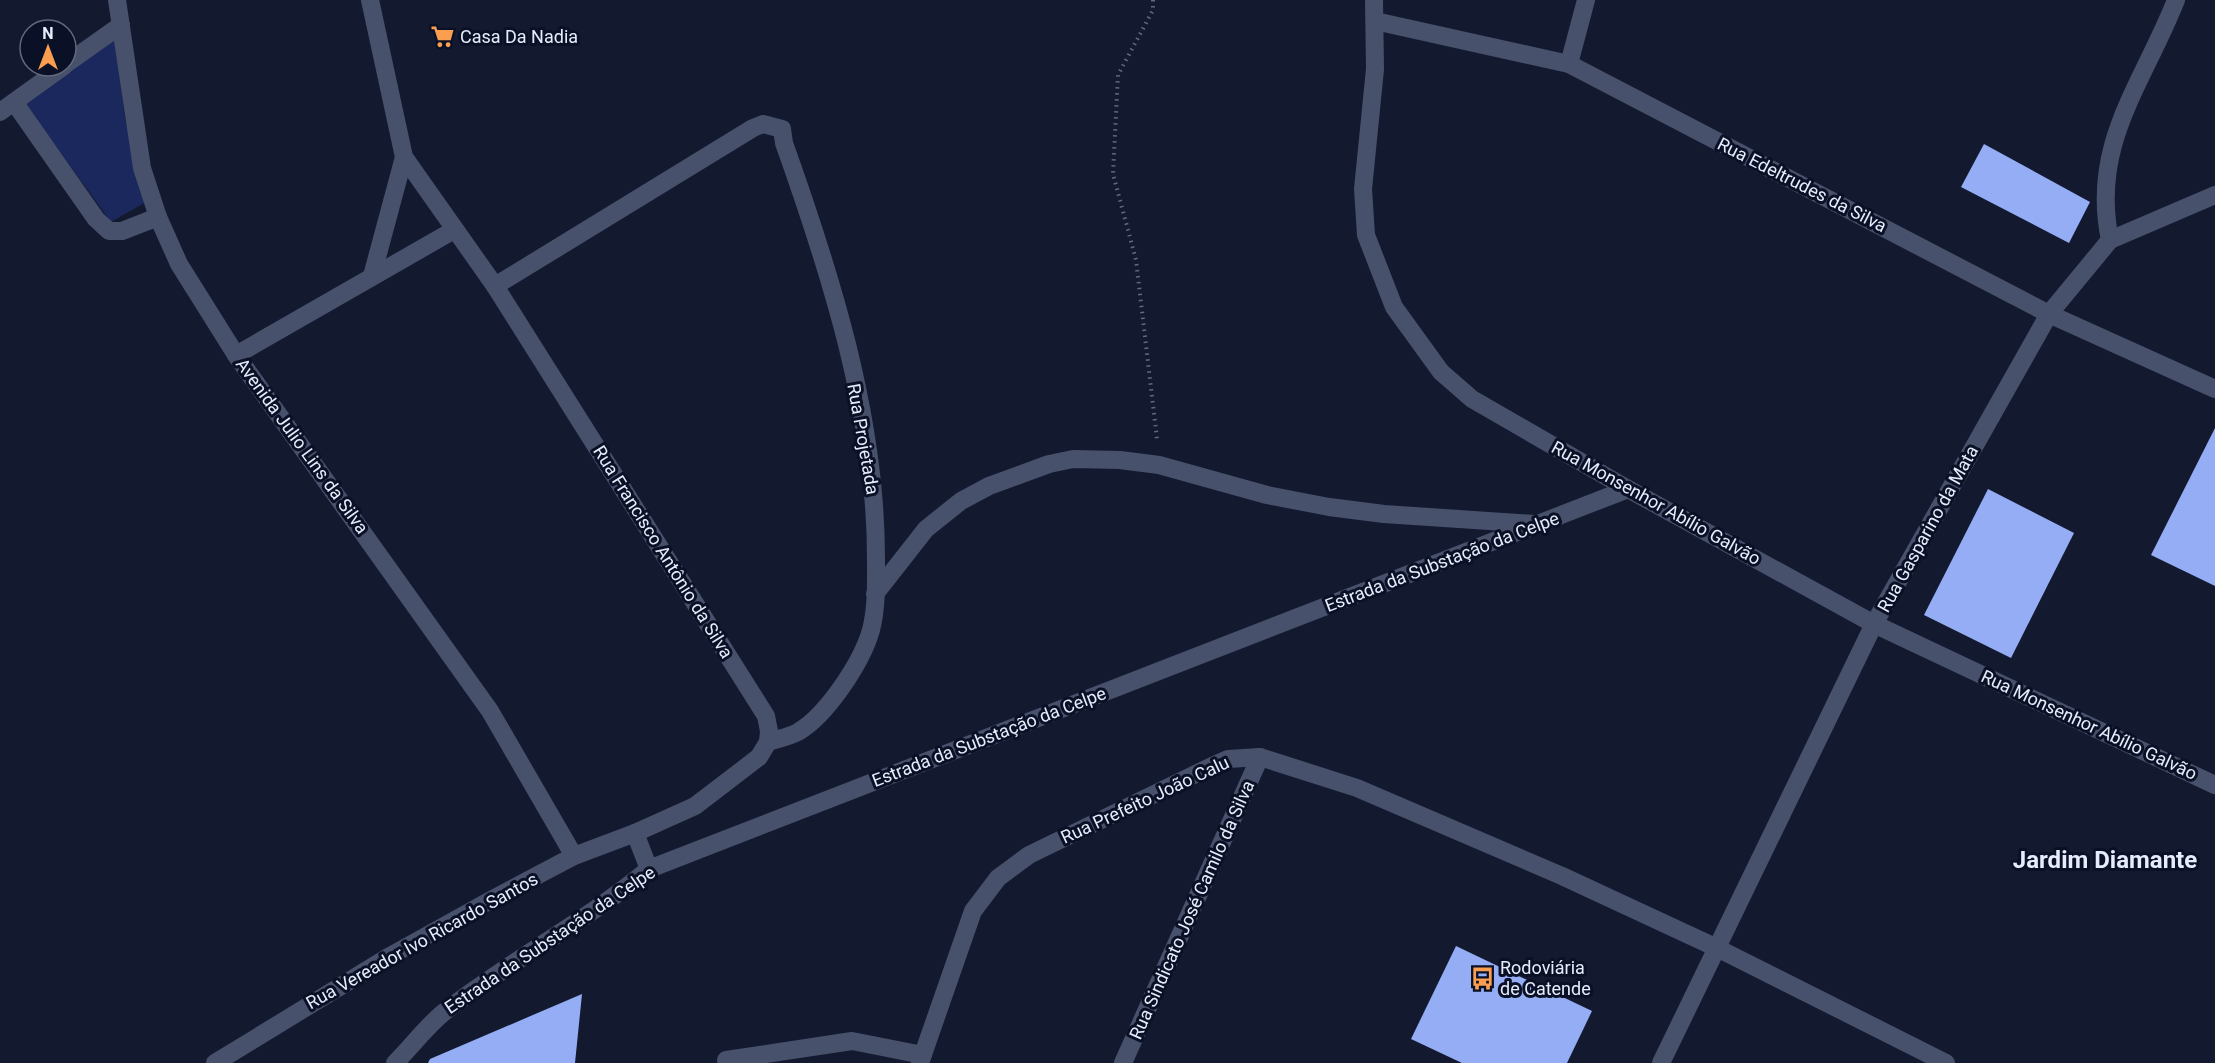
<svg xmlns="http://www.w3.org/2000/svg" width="2215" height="1063" viewBox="0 0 2215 1063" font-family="Roboto,sans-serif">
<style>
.green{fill:#1a285d}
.building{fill:#94adf5}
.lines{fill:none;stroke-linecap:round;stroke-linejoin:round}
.path{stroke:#62697c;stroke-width:4;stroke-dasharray:1.5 4.5;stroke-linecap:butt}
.minor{stroke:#48516b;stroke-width:18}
.labels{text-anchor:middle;stroke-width:6;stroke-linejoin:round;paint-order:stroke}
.poi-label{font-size:18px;fill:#e6ecfc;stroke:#0a1126;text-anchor:start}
.street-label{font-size:18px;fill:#e6ecfc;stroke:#0a1126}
.district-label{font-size:24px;font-weight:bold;fill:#e6ecfc;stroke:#0a1126}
</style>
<rect width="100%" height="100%" fill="#131a30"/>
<path class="green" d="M115,35L125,119L146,202L111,222L23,101Z"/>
<g class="building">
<path d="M1984,144L2090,202L2069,243L1961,187Z"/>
<path d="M2215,428V586L2151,555Z"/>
<path d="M1988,489L2074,533L2011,658L1924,615Z"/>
<path d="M1456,946L1592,1011L1567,1063H1462L1411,1039Z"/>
<path d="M582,994L575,1063H428L430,1059Z"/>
</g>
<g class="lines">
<path class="path" d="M1153,0V10L1118,75L1113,174L1136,260L1157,439"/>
<g class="minor">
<path d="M117,0L142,168L158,217L179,264L236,355L490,711L574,856"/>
<path d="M1374,0L1375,69L1363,189L1366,235L1394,307L1441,372L1472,399L1628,489L1874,624L2215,785"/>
<path d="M1375,21L1569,64L2049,314L2215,389"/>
<path d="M66,64L121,25"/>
<path d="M1569,64L1586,0"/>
<path d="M14,102L96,219L109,231H122L158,217"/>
<path d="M0,112L64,66"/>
<path d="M2110,240C2090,144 2143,84 2176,0"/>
<path d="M372,276L404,157"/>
<path d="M495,286L753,128L763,124L782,129L784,143C831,275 876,416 876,558C876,581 877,607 871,630C862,662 827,715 798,732C789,737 777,739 768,742"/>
<path d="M236,355L454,230"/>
<path d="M875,594L926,529L961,501L989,486L1049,464L1073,459L1120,460L1159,465L1267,495L1329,507L1384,514L1534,524"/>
<path d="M635,833L649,869"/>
<path d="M726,1060L852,1041L923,1055"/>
<path d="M215,1063L390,956L489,901L574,856L635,833L695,806L759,757L768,742L769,731L766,716L495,286L404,157L370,0"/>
<path d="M395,1063C411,1047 426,1027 443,1013C509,961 585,922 649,869L1628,489"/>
<path d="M920,1063L973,911L998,878L1029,855L1210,767L1228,759L1260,757L1357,788L1562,876L1717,948L1946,1063"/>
<path d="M1123,1063L1260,757"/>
<path d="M1661,1063L1874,624L2049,314L2110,240L2215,195"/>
</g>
</g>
<defs>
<symbol id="supermarket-bare" viewBox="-9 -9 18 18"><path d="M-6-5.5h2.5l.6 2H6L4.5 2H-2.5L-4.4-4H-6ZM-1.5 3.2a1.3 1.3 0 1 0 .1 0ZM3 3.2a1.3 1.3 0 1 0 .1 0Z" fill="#fb9e50" stroke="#0a1126" stroke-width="2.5" paint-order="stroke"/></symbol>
<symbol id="bus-bare" viewBox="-9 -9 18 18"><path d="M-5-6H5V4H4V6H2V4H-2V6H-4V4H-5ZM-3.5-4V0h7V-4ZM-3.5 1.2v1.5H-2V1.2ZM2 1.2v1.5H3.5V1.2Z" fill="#fb9e50" stroke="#0a1126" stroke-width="2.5" paint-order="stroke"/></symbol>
</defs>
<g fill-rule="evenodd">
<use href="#supermarket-bare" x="426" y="20" width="33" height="33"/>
<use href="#bus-bare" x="1466" y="962" width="33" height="33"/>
</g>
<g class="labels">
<g class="poi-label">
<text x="460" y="43">Casa Da Nadia</text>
<text x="1500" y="974">Rodoviária<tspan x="1500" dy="21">de Catende</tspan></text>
</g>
<g class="street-label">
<text transform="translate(1802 185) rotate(27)" y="6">Rua Edeltrudes da Silva</text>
<text transform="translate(863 439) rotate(80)" y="6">Rua Projetada</text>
<text transform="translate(302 446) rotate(54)" y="6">Avenida Julio Lins da Silva</text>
<text transform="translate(1656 503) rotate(29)" y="6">Rua Monsenhor Abílio Galvão</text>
<text transform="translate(1928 529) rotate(-61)" y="6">Rua Gasparino da Mata</text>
<text transform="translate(663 552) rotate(58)" y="6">Rua Francisco Antônio da Silva</text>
<text transform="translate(1442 562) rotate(-21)" y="6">Estrada da Substação da Celpe</text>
<text transform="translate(2089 725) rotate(25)" y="6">Rua Monsenhor Abílio Galvão</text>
<text transform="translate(989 737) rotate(-21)" y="6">Estrada da Substação da Celpe</text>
<text transform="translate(1145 800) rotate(-25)" y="6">Rua Prefeito João Calu</text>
<text transform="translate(1192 910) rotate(-66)" y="6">Rua Sindicato José Camilo da Silva</text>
<text transform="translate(550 940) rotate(-34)" y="6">Estrada da Substação da Celpe</text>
<text transform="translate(422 941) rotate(-29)" y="6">Rua Vereador Ivo Ricardo Santos</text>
</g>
<g class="district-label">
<text x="2105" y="868">Jardim Diamante</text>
</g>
</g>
<g transform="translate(48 48)"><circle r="28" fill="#0a1126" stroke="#62697c" stroke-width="1.5"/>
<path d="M0-4.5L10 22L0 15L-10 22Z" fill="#fb9e50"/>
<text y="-9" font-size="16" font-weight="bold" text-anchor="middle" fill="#e6ecfc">N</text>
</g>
</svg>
